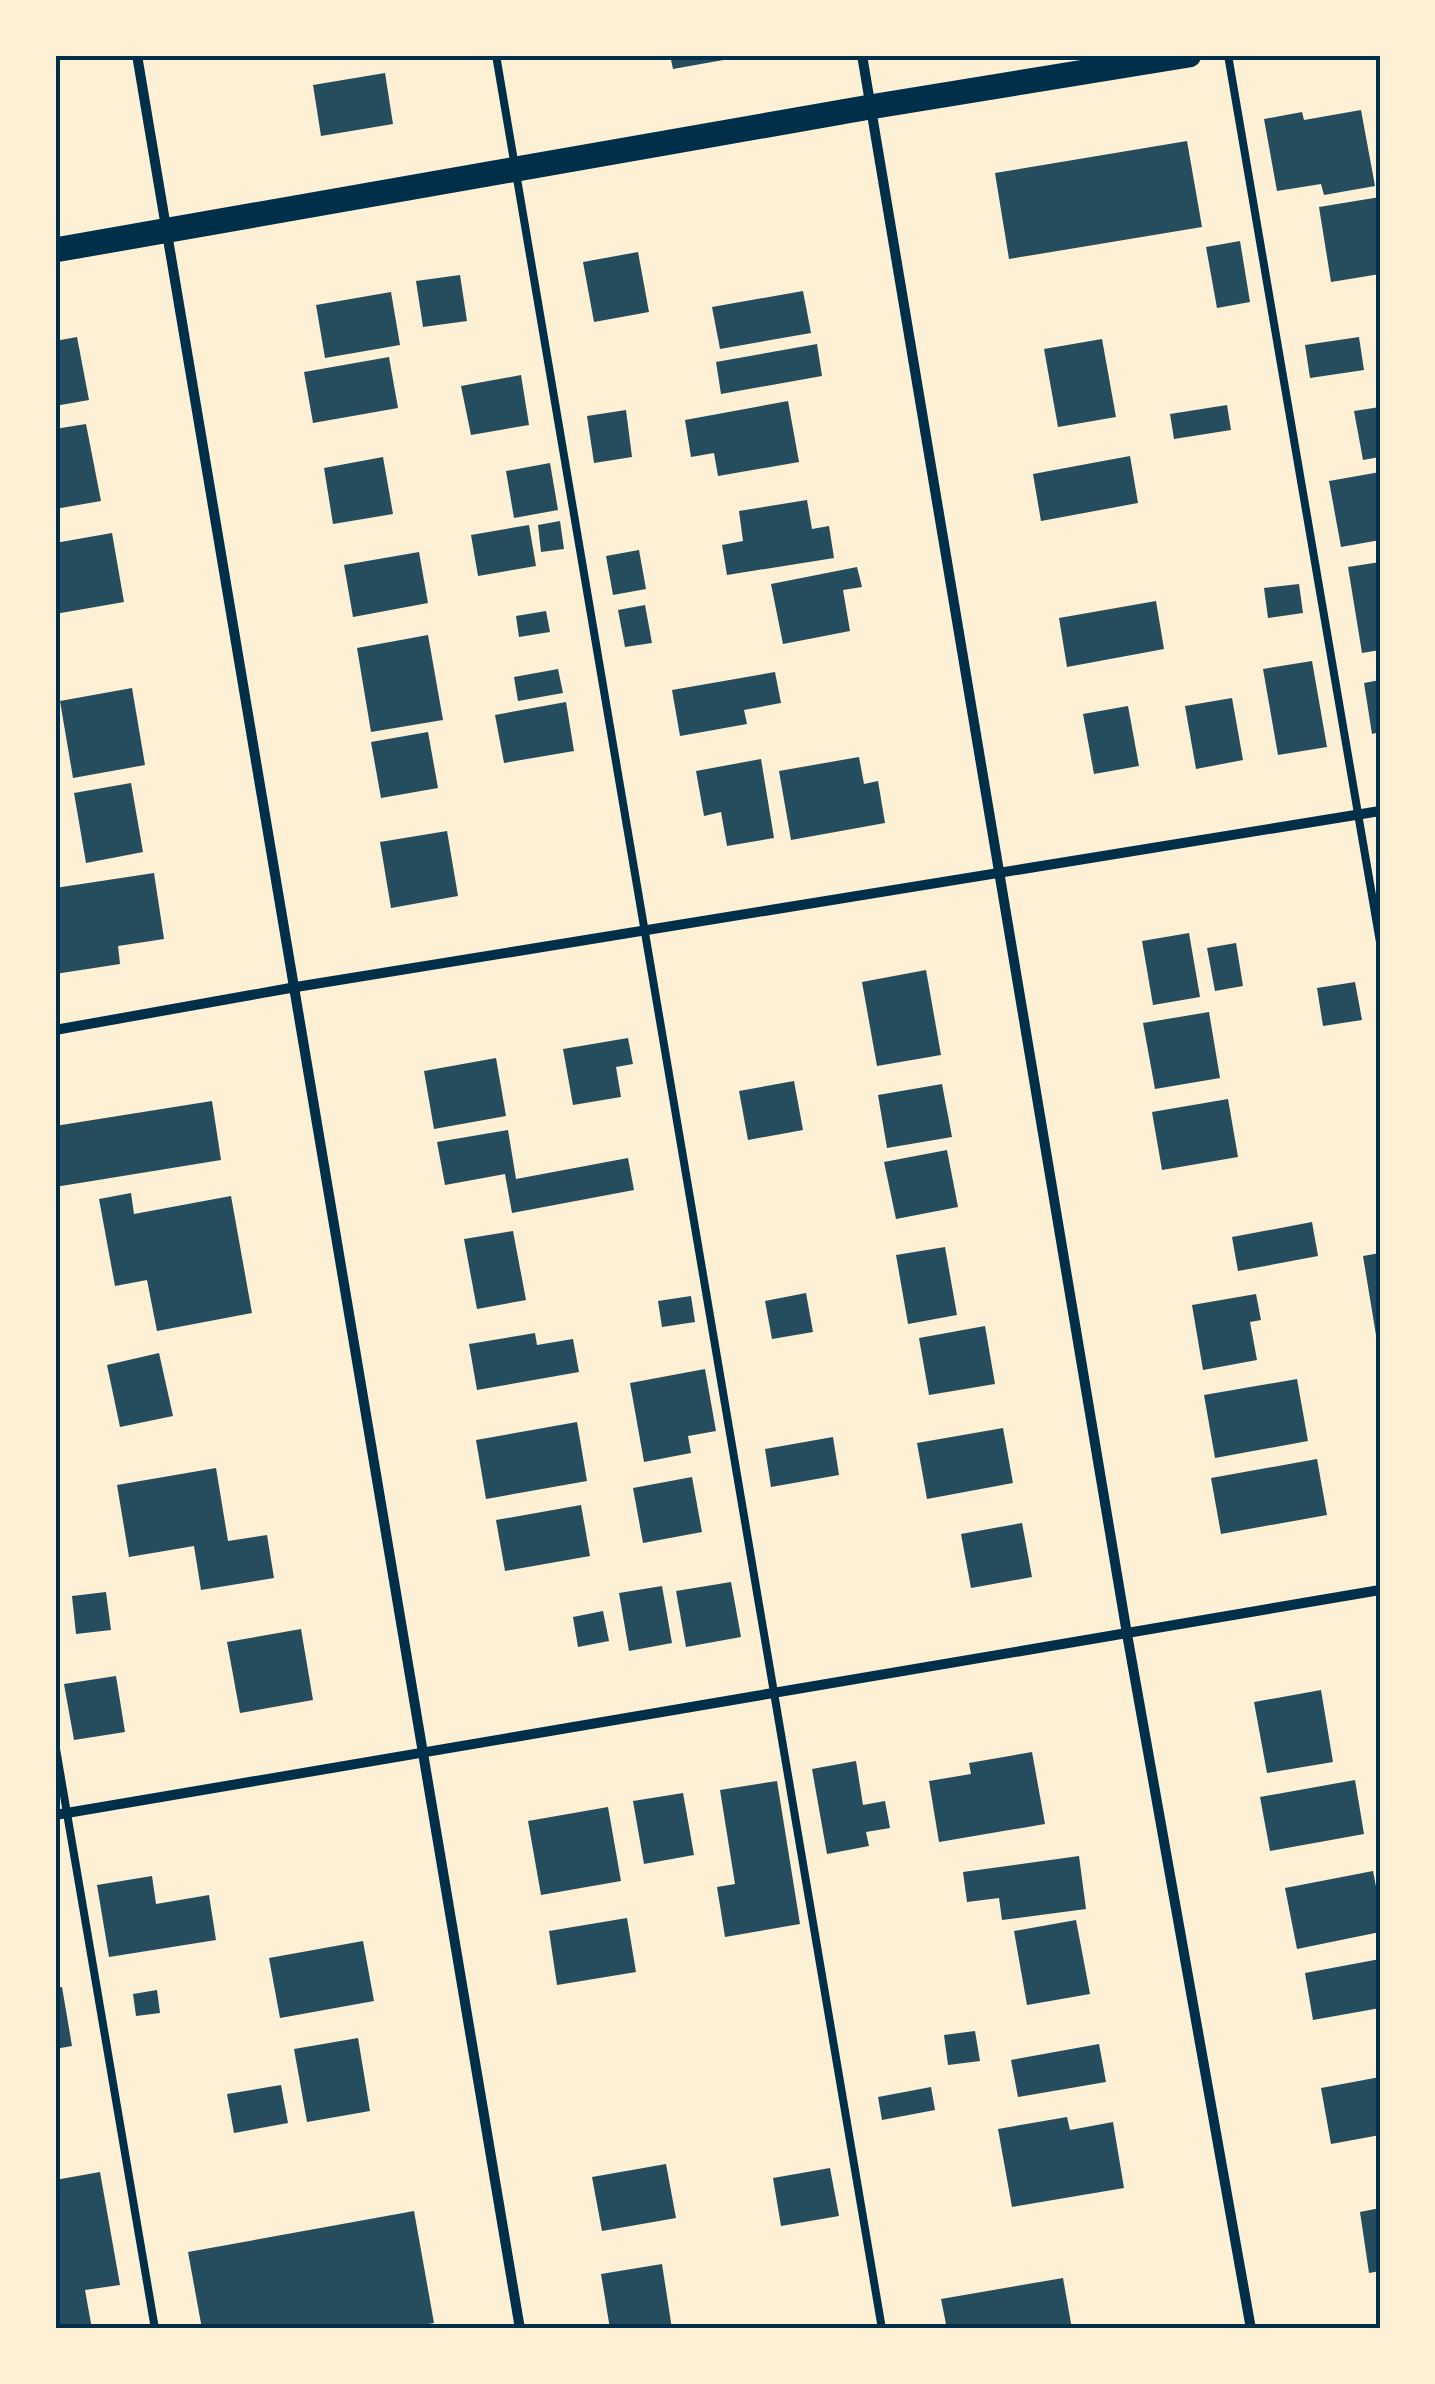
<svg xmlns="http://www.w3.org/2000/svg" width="1435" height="2384" viewBox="0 0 1435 2384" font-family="Signika,sans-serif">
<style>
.building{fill:#264d5e}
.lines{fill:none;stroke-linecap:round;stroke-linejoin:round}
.service{stroke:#003049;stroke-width:8}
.minor{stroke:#003049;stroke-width:10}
.primary{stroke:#003049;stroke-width:25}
.neatline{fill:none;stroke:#003049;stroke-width:4}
</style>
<rect width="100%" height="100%" fill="#fdf0d5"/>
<g class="building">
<path d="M670,55H728L729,59L673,69Z"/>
<path d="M385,73L393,124L321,136L313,85Z"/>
<path d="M1361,110L1375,186L1324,195L1321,184L1277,191L1264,119L1302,112L1304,120Z"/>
<path d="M1187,141L1202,227L1009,259L995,173Z"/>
<path d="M1380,197V274L1331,282L1319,207Z"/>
<path d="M1240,241L1250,302L1217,308L1206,247Z"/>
<path d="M638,252L649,312L594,322L583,262Z"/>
<path d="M460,275L467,321L423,327L416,281Z"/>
<path d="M803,291L811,333L720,349L712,307Z"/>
<path d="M391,292L400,345L325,358L316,305Z"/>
<path d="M77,337L89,400L55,406V341Z"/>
<path d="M1359,337L1364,370L1310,378L1305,345Z"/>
<path d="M1102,339L1116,417L1058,427L1044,349Z"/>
<path d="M817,344L822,376L721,394L716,362Z"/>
<path d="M389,357L398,408L313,423L304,372Z"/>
<path d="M521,375L529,425L471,435L461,386Z"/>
<path d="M788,401L799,462L718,476L714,453L691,457L685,420Z"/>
<path d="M1227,405L1231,430L1174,439L1170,414Z"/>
<path d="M1380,407V457L1363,460L1354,411Z"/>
<path d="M626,410L632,457L594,463L587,416Z"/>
<path d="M86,424L101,501L55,509V429Z"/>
<path d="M1130,456L1138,503L1041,521L1033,474Z"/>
<path d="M383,457L393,514L333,524L324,468Z"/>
<path d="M550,463L558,510L514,518L506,471Z"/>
<path d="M1380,472V540L1341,547L1329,481Z"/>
<path d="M807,500L812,529L829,526L834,558L727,575L722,545L743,541L739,511Z"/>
<path d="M560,521L564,549L541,552L538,525Z"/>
<path d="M529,525L536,566L478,576L471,535Z"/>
<path d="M112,533L124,602L55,614V543Z"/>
<path d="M639,550L646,589L613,595L606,556Z"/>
<path d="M419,552L428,603L353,617L344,565Z"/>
<path d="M1380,562V650L1362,653L1348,567Z"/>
<path d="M857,567L862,587L843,590L850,631L783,644L771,584Z"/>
<path d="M1299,584L1303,613L1268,618L1264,588Z"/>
<path d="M1156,601L1164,649L1067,667L1059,618Z"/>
<path d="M645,605L652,643L625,647L618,610Z"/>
<path d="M546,611L550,632L519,637L516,616Z"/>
<path d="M428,635L443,720L371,732L357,648Z"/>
<path d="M1312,661L1327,747L1278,755L1263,669Z"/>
<path d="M558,669L563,693L518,701L514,677Z"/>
<path d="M775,672L781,703L744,710L747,724L680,736L672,690Z"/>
<path d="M1380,680V732L1372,734L1364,683Z"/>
<path d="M132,688L145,765L73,778L60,701Z"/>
<path d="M1232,698L1243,760L1196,769L1185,706Z"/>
<path d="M566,702L574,751L504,763L495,715Z"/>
<path d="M1128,706L1139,766L1094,774L1083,714Z"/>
<path d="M428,732L438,788L381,798L371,742Z"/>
<path d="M859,757L864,784L878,781L885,823L791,840L779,771Z"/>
<path d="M761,759L774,838L727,846L721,812L704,816L696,771Z"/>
<path d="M131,783L143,852L86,863L74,793Z"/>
<path d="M447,831L458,896L391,908L380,842Z"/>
<path d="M154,873L164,939L118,946L120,964L55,974V888Z"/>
<path d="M1189,933L1200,997L1153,1005L1142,941Z"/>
<path d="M1236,943L1243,986L1215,991L1207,948Z"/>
<path d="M926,970L941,1055L877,1066L862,982Z"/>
<path d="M1355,982L1362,1020L1323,1026L1317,988Z"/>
<path d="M1209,1012L1220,1078L1155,1089L1143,1023Z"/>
<path d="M628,1038L633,1064L616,1067L621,1097L573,1105L563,1049Z"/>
<path d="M496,1058L506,1116L434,1129L424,1071Z"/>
<path d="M794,1081L803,1130L748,1140L739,1091Z"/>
<path d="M942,1084L952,1137L887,1148L878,1095Z"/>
<path d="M1228,1099L1238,1157L1162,1170L1152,1112Z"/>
<path d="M212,1101L221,1160L55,1187V1126Z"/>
<path d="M508,1130L516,1179L628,1158L634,1190L512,1213L505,1174L445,1185L437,1142Z"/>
<path d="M947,1150L958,1207L896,1219L884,1162Z"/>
<path d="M131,1193L134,1214L231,1196L252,1313L157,1331L147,1280L115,1286L99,1199Z"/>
<path d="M1312,1222L1318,1256L1238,1271L1232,1237Z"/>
<path d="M513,1231L526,1300L477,1309L464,1239Z"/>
<path d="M945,1247L957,1315L908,1324L896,1255Z"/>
<path d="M1380,1253V1335H1376L1363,1256Z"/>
<path d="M806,1293L813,1332L772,1339L765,1301Z"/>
<path d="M1256,1294L1261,1320L1250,1322L1257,1360L1203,1370L1192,1305Z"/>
<path d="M691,1296L695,1322L662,1327L658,1301Z"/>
<path d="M985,1326L995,1384L929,1395L919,1338Z"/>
<path d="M535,1333L537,1345L573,1339L579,1372L477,1390L469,1344Z"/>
<path d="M159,1353L173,1416L120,1427L107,1365Z"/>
<path d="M705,1369L716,1431L688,1436L691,1453L644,1462L630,1383Z"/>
<path d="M1297,1379L1308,1441L1215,1458L1204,1395Z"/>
<path d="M577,1422L587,1481L486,1499L476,1440Z"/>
<path d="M1003,1428L1013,1483L927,1499L917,1443Z"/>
<path d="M833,1437L839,1475L771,1487L765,1449Z"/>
<path d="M1317,1459L1327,1515L1221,1534L1211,1478Z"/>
<path d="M216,1468L228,1541L267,1535L274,1578L201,1590L194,1546L129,1557L117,1485Z"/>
<path d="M692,1477L702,1532L643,1543L633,1488Z"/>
<path d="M581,1505L590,1556L505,1571L496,1520Z"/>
<path d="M1022,1523L1032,1577L971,1588L961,1534Z"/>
<path d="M731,1582L741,1637L686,1647L676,1591Z"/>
<path d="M662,1586L672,1643L629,1651L619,1593Z"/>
<path d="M106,1592L111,1630L76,1634L72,1596Z"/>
<path d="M603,1611L609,1641L578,1647L573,1617Z"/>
<path d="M301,1629L313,1700L240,1713L227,1642Z"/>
<path d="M116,1676L125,1732L74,1740L64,1684Z"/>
<path d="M1321,1690L1333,1762L1267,1773L1254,1702Z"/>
<path d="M1032,1752L1045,1824L939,1842L929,1781L971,1774L969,1763Z"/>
<path d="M856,1761L863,1805L885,1801L890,1828L866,1832L869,1846L827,1854L812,1769Z"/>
<path d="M1355,1780L1364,1834L1270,1851L1260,1797Z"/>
<path d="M777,1781L800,1924L725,1937L717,1887L735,1884L720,1790Z"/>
<path d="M683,1793L694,1855L644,1864L633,1801Z"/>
<path d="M608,1807L621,1881L541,1895L528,1821Z"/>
<path d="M1079,1856L1086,1909L1002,1920L999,1898L967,1902L963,1872Z"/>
<path d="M1373,1871L1380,1907V1932L1297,1949L1285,1888Z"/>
<path d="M152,1876L156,1904L209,1895L216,1940L109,1957L97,1885Z"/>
<path d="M627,1918L636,1972L557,1985L549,1931Z"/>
<path d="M1076,1920L1090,1994L1027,2005L1014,1931Z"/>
<path d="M363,1941L374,2001L280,2018L269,1958Z"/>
<path d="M1380,1959V2008L1313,2020L1305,1973Z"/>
<path d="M62,1987L72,2046L55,2049V1988Z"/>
<path d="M157,1990L160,2013L136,2016L133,1994Z"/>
<path d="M975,2031L980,2061L948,2065L944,2035Z"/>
<path d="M358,2038L370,2111L307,2122L294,2049Z"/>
<path d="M1099,2044L1106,2082L1018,2097L1011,2060Z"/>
<path d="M1380,2077V2135L1331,2144L1321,2088Z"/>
<path d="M281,2085L288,2123L234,2133L227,2094Z"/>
<path d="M931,2087L935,2110L882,2120L878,2097Z"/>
<path d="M1067,2117L1070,2130L1113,2122L1124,2188L1012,2207L998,2129Z"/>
<path d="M666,2164L676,2218L602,2231L592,2177Z"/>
<path d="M830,2168L839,2216L781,2226L773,2178Z"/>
<path d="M100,2172L120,2285L85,2290L92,2329H55V2180Z"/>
<path d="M1380,2208V2271L1369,2273L1360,2212Z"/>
<path d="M414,2211L434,2323L400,2329H202L188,2252Z"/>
<path d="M662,2264L672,2329H610L601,2274Z"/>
<path d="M1063,2278L1072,2329H947L941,2299Z"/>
</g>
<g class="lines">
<g class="service">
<path d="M496,55L882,2329"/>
<path d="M1228,55L1380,942"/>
<path d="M55,1743L155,2329"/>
</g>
<g class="minor">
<path d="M137,55L520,2329"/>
<path d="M862,55L1127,1634L1251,2329"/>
<path d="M55,1030L296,987L1380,811"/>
<path d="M55,1815L1380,1590"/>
</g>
<path class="primary" d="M55,250L870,107L1189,55"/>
</g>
<rect width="1435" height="2384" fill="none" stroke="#fdf0d5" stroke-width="115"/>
<rect x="58" y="58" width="1320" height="2268" class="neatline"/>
</svg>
